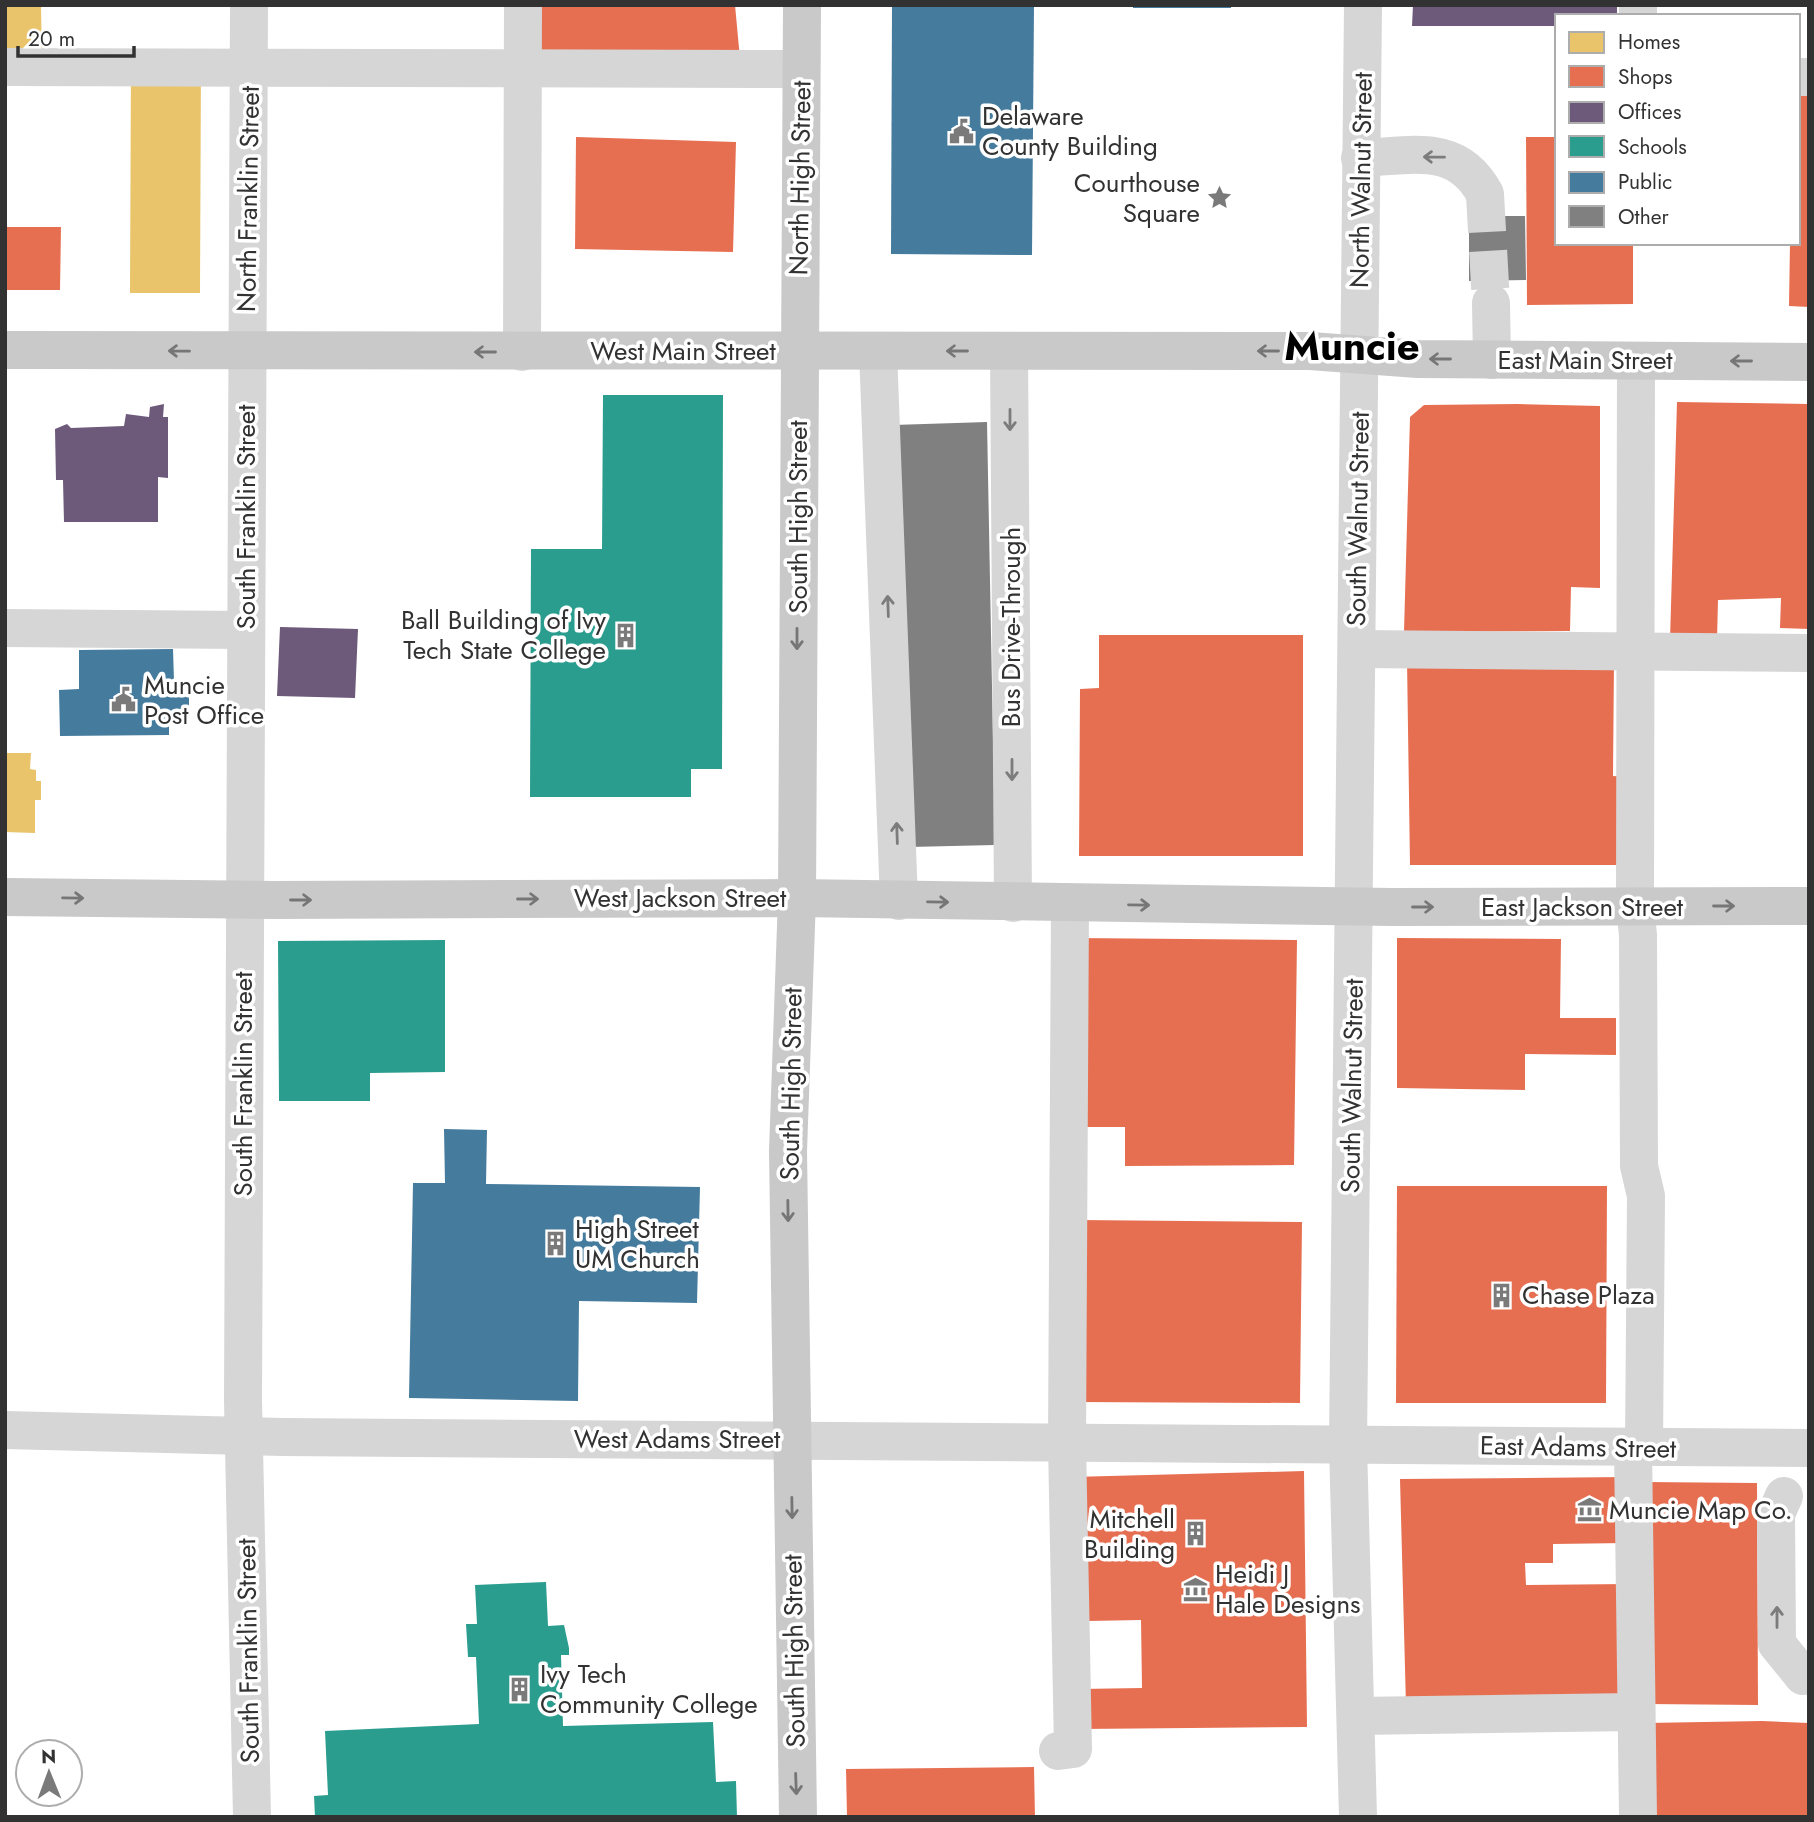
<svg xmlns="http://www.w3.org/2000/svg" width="1814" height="1822" viewBox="0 0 1814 1822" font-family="Jost,sans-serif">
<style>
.homes{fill:#e9c46a}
.shops{fill:#e76f51}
.offices{fill:#6d597a}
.schools{fill:#2a9d8f}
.public{fill:#457b9d}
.building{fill:#808080}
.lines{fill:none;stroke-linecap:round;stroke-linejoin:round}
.minor-tunnel{stroke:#d6d6d6;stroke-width:38;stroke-dasharray:38 19;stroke-linecap:butt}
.minor{stroke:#d6d6d6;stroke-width:38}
.major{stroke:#c9c9c9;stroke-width:38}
.oneway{stroke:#7c7c7c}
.oneway2{stroke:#767676}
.labels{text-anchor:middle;stroke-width:7;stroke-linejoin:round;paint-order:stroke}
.poi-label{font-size:26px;fill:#323232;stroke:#fff;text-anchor:start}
.street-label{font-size:26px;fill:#323232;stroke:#fff}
.town-label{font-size:40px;font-weight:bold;fill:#000;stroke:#fff}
</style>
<rect width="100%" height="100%" fill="#fff"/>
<g class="homes">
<path d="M5,5H41L42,57H5Z"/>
<path d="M131,60H201L200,293H130Z"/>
<path d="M5,753H31L30,769L36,770V781H41V800H35V833L5,832Z"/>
</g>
<g class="shops">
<path d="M528,5H735L740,59L528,57Z"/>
<path d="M1798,86H1809V307L1789,306L1790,243H1798Z"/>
<path d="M576,137L736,142L733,252L575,249Z"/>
<path d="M1526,137H1557V243H1633V304L1527,305Z"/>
<path d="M5,227H61L60,290H5Z"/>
<path d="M1677,402L1809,404V629L1780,628L1781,598L1718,600L1717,640H1670Z"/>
<path d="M1518,404L1600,406V588L1571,587L1570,631L1404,632L1410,417L1424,405Z"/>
<path d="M1099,635H1303V856H1079L1080,689L1099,688Z"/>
<path d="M1407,660H1614L1613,776L1626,777V865H1410Z"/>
<path d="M1075,938L1297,940L1294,1165L1125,1166V1127H1075Z"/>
<path d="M1397,938L1561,939L1560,1018H1616V1055L1525,1054V1090L1397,1088Z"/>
<path d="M1397,1186H1607L1606,1403H1396Z"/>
<path d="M1077,1220L1302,1222L1300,1403L1074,1402Z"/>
<path d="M1304,1471L1307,1727L1081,1729L1080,1689L1142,1688L1141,1620L1088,1621L1071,1477Z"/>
<path d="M1627,1477V1543L1553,1544V1563H1525L1526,1585L1628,1584L1629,1704L1406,1706L1400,1479Z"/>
<path d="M1644,1482L1757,1483L1758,1705L1646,1704Z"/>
<path d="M1762,1721L1809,1723V1817H1648L1646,1723Z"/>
<path d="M1034,1767L1035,1817H847L846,1769Z"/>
</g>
<g class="offices">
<path d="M1413,5H1617V16H1557V26H1412Z"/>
<path d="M164,404L163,417H168V478L158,477V522H64L63,480H56L55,429L67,424L71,428L124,426L126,414L149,417L150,407Z"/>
<path d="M280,627L358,629L355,698L277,696Z"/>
</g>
<g class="schools">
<path d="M603,395H723L722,769H691V797H530L531,549H602Z"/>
<path d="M445,940V1072L370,1073V1101H279L278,941Z"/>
<path d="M546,1582L548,1626L564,1625L569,1648V1655H561L563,1726L713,1722L716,1782L736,1781L737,1817H315L314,1796L328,1795L325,1731L479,1724L476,1657H468L466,1624H477L475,1585Z"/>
</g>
<g class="public">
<path d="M892,5H1034L1032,255L891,254Z"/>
<rect x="1133" y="5" width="98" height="3"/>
<path d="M173,649L174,681L189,680V710L169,711V735L60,736L59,690L79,689V650Z"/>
<path d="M444,1129L487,1130L486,1184L700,1187L697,1303L579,1301L578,1401L409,1398L413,1183H445Z"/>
</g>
<g class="building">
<path d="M1469,216H1525L1526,280L1469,281Z"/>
<path d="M987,422L995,845L909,847L893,425Z"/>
</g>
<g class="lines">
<path class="minor-tunnel" d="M1485,194L1491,303"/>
<g class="minor">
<path d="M249,5L243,1400L252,1817"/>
<path d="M1638,16V5"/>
<path d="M5,67L801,69"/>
<path d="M1798,77H1809"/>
<path d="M1360,158C1412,156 1457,142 1485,194"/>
<path d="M1491,303L1492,360"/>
<path d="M878,351L899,901"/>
<path d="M1009,351L1013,903"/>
<path d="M522,352L523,5"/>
<path d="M1636,361L1635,906L1638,935L1639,1166L1646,1196L1644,1447"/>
<path d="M5,628L245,630"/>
<path d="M1357,649L1809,653"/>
<path d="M5,1430L282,1437L1809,1448"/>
<path d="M1633,1447L1638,1817"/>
<path d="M1784,1496L1776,1514L1777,1644L1803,1676"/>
<path d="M1356,1716L1636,1712"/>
<path d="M1058,1751L1073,1749L1067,1443L1070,904"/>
<path d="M1358,1817L1348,1445L1363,5"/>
</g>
<g class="major">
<path d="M5,350L1310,351L1418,359L1809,362"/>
<path d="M5,897L274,900L797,898L1392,907L1809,906"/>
<path d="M798,1817L788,1151L797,898L802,5"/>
</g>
</g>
<defs><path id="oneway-shaft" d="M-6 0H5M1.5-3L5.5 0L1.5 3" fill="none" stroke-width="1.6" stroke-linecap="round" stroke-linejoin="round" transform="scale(1.75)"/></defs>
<g class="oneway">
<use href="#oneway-shaft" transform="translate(1434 157) rotate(-179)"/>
<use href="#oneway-shaft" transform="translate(1010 420) rotate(90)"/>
<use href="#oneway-shaft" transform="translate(888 606) rotate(-92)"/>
<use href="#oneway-shaft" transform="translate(1012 770) rotate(90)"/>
<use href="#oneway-shaft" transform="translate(897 833) rotate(-92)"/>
<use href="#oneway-shaft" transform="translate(1777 1617) rotate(-90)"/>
</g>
<g class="oneway2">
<use href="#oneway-shaft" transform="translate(179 351) rotate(-179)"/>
<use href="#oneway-shaft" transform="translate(957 351) rotate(-180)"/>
<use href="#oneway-shaft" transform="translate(1268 351) rotate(180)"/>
<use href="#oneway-shaft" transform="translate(485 352) rotate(180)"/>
<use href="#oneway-shaft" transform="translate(1440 359) rotate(-180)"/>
<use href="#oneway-shaft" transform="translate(1741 361) rotate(-180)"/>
<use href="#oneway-shaft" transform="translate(797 639) rotate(90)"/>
<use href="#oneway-shaft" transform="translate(73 898) rotate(1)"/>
<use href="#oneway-shaft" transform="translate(528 899)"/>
<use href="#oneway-shaft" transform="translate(301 900)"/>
<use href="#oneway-shaft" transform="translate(938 902) rotate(1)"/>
<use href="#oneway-shaft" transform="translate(1139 905) rotate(1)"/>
<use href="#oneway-shaft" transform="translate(1724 906)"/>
<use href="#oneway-shaft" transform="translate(1423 907)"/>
<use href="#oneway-shaft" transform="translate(788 1211) rotate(89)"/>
<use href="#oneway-shaft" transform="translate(792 1508) rotate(89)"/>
<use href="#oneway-shaft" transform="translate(796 1784) rotate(88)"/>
</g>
<defs>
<symbol id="civic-bare" viewBox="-9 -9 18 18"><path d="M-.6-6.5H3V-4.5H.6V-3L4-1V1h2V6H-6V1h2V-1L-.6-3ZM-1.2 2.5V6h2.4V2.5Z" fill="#7a7a7a" stroke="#fff" stroke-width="2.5" paint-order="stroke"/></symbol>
<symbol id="sight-bare" viewBox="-9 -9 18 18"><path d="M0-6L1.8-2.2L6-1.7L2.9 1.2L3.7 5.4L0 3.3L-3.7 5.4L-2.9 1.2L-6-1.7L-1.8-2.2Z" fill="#7a7a7a" stroke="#fff" stroke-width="2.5" paint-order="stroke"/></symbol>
<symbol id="building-bare" viewBox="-9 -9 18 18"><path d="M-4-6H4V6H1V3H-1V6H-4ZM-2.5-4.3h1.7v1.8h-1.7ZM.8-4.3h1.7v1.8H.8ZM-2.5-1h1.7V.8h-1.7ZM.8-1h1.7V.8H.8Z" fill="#7a7a7a" stroke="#fff" stroke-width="2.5" paint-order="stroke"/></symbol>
<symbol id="museum-bare" viewBox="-9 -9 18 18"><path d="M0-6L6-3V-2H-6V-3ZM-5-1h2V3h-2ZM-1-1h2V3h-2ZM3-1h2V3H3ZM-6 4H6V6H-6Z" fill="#7a7a7a" stroke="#fff" stroke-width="2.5" paint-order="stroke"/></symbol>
</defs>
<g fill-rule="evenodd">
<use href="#civic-bare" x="944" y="114" width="35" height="35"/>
<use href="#sight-bare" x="1202" y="180" width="35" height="35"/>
<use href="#building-bare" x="608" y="618" width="35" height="35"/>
<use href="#civic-bare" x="106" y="682" width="35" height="35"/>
<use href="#building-bare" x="538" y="1226" width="35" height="35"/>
<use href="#building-bare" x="1484" y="1278" width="35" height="35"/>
<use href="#museum-bare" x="1572" y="1492" width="35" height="35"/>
<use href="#building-bare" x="1178" y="1516" width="35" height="35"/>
<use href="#museum-bare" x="1178" y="1572" width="35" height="35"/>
<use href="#building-bare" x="502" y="1672" width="35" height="35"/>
</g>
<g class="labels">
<g class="poi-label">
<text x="982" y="125">Delaware<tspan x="982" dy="30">County Building</tspan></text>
<text x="1200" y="192" text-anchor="end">Courthouse<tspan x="1200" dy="30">Square</tspan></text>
<text x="606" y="629" text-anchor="end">Ball Building of Ivy<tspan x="606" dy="30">Tech State College</tspan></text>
<text x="144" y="694">Muncie<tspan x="144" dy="30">Post Office</tspan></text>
<text x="575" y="1238">High Street<tspan x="575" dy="30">UM Church</tspan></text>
<text x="1522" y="1304">Chase Plaza</text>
<text x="1609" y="1519">Muncie Map Co.</text>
<text x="1175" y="1528" text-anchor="end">Mitchell<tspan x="1175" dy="30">Building</tspan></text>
<text x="1215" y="1583">Heidi J<tspan x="1215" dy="30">Hale Designs</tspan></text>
<text x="540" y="1683">Ivy Tech<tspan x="540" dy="30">Community College</tspan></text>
</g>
<g class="street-label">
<text transform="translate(800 178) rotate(-89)" y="9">North High Street</text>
<text transform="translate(1361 180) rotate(-89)" y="9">North Walnut Street</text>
<text transform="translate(248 199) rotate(-89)" y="9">North Franklin Street</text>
<text x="683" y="360">West Main Street</text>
<text x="1585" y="369">East Main Street</text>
<text transform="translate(246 517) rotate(-90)" y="9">South Franklin Street</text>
<text transform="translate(798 517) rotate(-90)" y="9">South High Street</text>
<text transform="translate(1358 519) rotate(-89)" y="9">South Walnut Street</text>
<text transform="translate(1011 627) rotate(-90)" y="9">Bus Drive-Through</text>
<text x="680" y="907">West Jackson Street</text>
<text x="1582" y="916">East Jackson Street</text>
<text transform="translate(243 1084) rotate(-90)" y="9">South Franklin Street</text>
<text transform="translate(791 1084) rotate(-89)" y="9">South High Street</text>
<text transform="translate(1352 1086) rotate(-89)" y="9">South Walnut Street</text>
<text x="677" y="1448">West Adams Street</text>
<text transform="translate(1578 1447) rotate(1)" y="9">East Adams Street</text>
<text transform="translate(248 1651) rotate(-91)" y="9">South Franklin Street</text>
<text transform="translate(794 1651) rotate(-91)" y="9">South High Street</text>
</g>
<g class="town-label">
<text x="1352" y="360">Muncie</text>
</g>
</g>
<rect width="1814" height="1822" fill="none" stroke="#323232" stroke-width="14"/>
<rect x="1555" y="14" width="245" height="231" fill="#ffffff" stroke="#adadad" stroke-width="2"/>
<rect x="1569" y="32" width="35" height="21" fill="#e9c46a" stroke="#adadad" stroke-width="2"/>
<text x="1618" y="49" font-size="21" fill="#323232">Homes</text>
<rect x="1569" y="66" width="35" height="21" fill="#e76f51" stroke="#adadad" stroke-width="2"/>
<text x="1618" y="84" font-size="21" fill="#323232">Shops</text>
<rect x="1569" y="102" width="35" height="21" fill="#6d597a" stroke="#adadad" stroke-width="2"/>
<text x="1618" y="119" font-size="21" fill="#323232">Offices</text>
<rect x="1569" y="136" width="35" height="21" fill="#2a9d8f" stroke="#adadad" stroke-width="2"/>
<text x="1618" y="154" font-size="21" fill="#323232">Schools</text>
<rect x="1569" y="172" width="35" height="21" fill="#457b9d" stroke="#adadad" stroke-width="2"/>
<text x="1618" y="189" font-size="21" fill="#323232">Public</text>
<rect x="1569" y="206" width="35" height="21" fill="#808080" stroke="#adadad" stroke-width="2"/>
<text x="1618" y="224" font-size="21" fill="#323232">Other</text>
<g transform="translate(49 1773) rotate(359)"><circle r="33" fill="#ffffff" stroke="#adadad" stroke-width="2"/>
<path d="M0-5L12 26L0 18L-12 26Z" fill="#7a7a7a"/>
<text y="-10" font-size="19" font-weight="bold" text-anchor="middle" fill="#323232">N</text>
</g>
<path d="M18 46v10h116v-10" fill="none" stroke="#323232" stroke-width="3.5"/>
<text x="28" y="46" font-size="21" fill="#323232" stroke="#ffffff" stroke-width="5" paint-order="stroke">20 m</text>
</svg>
